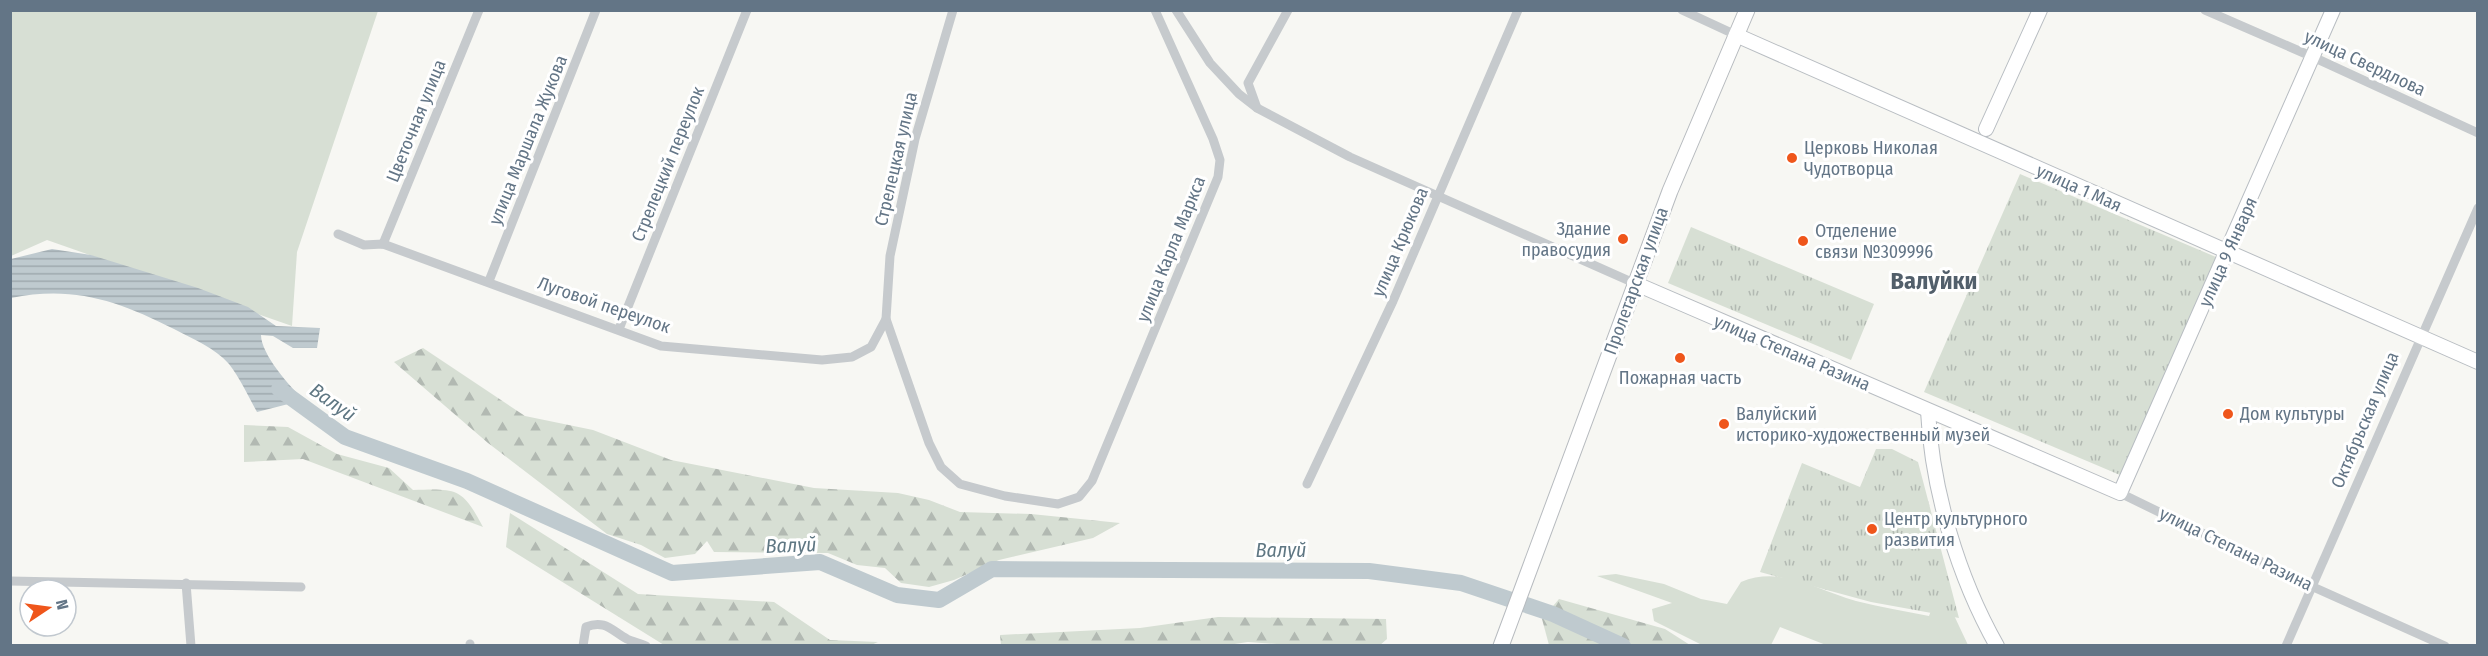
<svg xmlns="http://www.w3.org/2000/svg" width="2488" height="656" viewBox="0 0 2488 656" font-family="'Fira Sans Condensed',sans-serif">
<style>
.green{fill:#d7dfd4}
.forest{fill:url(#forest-firs)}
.park{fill:url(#park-tufts)}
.water{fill:url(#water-rules)}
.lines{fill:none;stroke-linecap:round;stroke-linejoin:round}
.river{stroke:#bfcacf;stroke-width:16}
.secondary-casing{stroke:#b8bdc2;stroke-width:16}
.primary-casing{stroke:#b7bbbf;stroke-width:17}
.street{stroke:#c6cacd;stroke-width:9}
.secondary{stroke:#fff;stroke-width:14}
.primary{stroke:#fff;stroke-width:15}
.poi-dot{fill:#ef561b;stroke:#fff;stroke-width:2}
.labels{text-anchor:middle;stroke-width:6;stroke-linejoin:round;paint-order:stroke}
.street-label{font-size:18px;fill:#637586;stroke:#fff}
.poi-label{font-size:18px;fill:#637586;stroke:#fff;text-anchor:start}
.water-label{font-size:20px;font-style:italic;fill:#5f7783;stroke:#fff}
.district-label{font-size:24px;font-weight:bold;fill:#525f6b;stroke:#fff}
</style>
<defs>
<pattern id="forest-firs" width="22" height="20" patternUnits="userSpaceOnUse" patternTransform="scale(1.5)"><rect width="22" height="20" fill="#d7dfd4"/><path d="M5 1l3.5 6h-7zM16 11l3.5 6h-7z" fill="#b2b9b2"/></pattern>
<pattern id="park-tufts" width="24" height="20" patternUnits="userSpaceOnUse" patternTransform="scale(1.5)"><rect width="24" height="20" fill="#d7dfd4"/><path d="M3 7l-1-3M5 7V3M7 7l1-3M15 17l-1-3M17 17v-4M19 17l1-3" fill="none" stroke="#b2b9b2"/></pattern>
<pattern id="water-rules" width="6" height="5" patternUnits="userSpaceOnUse" patternTransform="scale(1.5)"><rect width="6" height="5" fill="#bfcacf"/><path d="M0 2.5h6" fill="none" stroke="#9fa9ae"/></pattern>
</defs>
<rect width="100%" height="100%" fill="#f7f7f3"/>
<g class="green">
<path d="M11,11H378L297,252L292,326L47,240L11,256Z"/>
<path d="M1616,574L1664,584L1701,599L1727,604L1741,582C1782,565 1818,591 1856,601C1880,607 1905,611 1929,616L1933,605L1951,609L1968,645H1826L1780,627L1771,645H1702L1654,621L1652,609L1672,603L1597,576Z"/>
</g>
<g class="forest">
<path d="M423,348L525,416L593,430L671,460L814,488L898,493L929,500L960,512L1031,514L1120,523L1093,538L999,560L954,580L929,587L901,583L885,568L857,565L828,553L714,552L707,541L695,554L665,558L641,545L607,534L488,443L394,362Z"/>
<path d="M244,425L288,427L337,454L389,468L413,490C456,489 462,487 483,527L303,459L244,462Z"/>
<path d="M510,513L638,594L774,602L830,640L878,642L869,646L664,645L506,547Z"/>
<path d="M1559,599L1665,629L1690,645H1549L1542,619Z"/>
<path d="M1218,617L1386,619L1387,639L1379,646H1304L1248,642L1221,646L1001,645L1000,635L1140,628Z"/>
</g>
<g class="park">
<path d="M2020,174L2216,257L2120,475L1924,392Z"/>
<path d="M1691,227L1874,304L1851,360L1668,283Z"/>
<path d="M1876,449H1892L1918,462L1959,618L1871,602L1760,572L1802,463L1860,487Z"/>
</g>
<path class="water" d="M52,249L91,255L198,288L248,307L276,326L320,328L317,348H293L273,336L261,335C261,354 290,387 304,400L257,412C248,396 240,378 229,364C215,348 193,339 174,329C119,301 73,285 11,298V259Z"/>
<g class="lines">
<path class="river" d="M279,389L345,437L467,481L672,573L820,562L897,595L939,600L992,569L1369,571L1461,583L1553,614L1623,646"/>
<defs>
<g id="secondary">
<path d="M1736,35L2478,362"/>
<path d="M1986,129L2040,10"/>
<path d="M1634,283L2120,493L2333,10"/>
<path d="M1928,411C1932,490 1958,577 1997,646"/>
</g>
<path id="primary" d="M1501,646L1670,191L1747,10"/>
</defs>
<use href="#secondary" class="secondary-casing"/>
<use href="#primary" class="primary-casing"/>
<g class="street">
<path d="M953,10L915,139L890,256L886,319L929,443L941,467L960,484L1005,496L1058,504L1079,497L1092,481L1218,177L1220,160L1213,139L1155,10"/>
<path d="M1176,10L1210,63L1239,94L1257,108L1350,157L1634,283"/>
<path d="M1682,10L1736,35"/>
<path d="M2205,10L2313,57L2478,133"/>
<path d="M1257,108L1248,83L1288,10"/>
<path d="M338,234L364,245L383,244L661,346L822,360L852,357L871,347L886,319"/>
<path d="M383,244L479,10"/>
<path d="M489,281L596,10"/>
<path d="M619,329L747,10"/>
<path d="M1307,484L1393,301L1518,10"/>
<path d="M2120,493L2311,586L2445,646"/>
<path d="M10,581L301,587"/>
<path d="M186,583L191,646"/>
<path d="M470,646V644"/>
<path d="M583,646L586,627C605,619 612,631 627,639C633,642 640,643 646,646"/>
<path d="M2286,646L2478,208"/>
</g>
<use href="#secondary" class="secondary"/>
<use href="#primary" class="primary"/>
</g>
<g class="poi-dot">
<circle cx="1792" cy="158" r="6"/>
<circle cx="1623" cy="239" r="6"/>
<circle cx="1803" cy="241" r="6"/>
<circle cx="1680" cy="358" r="6"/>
<circle cx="2228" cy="414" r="6"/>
<circle cx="1724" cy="424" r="6"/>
<circle cx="1872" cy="529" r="6"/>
</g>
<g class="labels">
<g class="street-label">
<text transform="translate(2365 63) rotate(25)" y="6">улица Свердлова</text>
<text transform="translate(416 121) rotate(-68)" y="6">Цветочная улица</text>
<text transform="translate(528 140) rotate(-68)" y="6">улица Маршала Жукова</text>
<text transform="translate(896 159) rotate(-77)" y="6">Стрелецкая улица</text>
<text transform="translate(668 164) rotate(-68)" y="6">Стрелецкий переулок</text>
<text transform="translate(2079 188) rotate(24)" y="6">улица 1 Мая</text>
<text transform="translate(1400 242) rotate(-67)" y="6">улица Крюкова</text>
<text transform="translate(1171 249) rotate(-68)" y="6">улица Карла Маркса</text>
<text transform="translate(2228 252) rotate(-66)" y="6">улица 9 Января</text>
<text transform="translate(1636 281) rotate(-70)" y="6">Пролетарская улица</text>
<text transform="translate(604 305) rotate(19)" y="6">Луговой переулок</text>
<text transform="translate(1792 353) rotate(23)" y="6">улица Степана Разина</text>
<text transform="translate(2365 420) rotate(-67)" y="6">Октябрьская улица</text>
<text transform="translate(2236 549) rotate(26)" y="6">улица Степана Разина</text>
</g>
<g class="poi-label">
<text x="1804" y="154">Церковь Николая<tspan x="1804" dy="21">Чудотворца</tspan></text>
<text x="1611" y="235" text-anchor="end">Здание<tspan x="1611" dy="21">правосудия</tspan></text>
<text x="1815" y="237">Отделение<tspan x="1815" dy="21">связи №309996</tspan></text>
<text x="1680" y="384" text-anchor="middle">Пожарная часть</text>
<text x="1736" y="420">Валуйский<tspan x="1736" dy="21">историко-художественный музей</tspan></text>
<text x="2240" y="420">Дом культуры</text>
<text x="1884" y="525">Центр культурного<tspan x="1884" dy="21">развития</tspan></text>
</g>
<g class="water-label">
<text transform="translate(333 402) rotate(35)" y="7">Валуй</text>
<text transform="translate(791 545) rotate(-2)" y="7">Валуй</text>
<text x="1281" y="557">Валуй</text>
</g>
<g class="district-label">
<text x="1934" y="289">Валуйки</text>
</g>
</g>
<rect width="2488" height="656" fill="none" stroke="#637586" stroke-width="24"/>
<g transform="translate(48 608) rotate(77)"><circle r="28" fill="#ffffff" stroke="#c1c8cf" stroke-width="1.5"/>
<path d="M0-4.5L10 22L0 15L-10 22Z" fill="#ef561b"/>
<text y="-9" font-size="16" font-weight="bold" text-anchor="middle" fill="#637586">N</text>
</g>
</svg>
